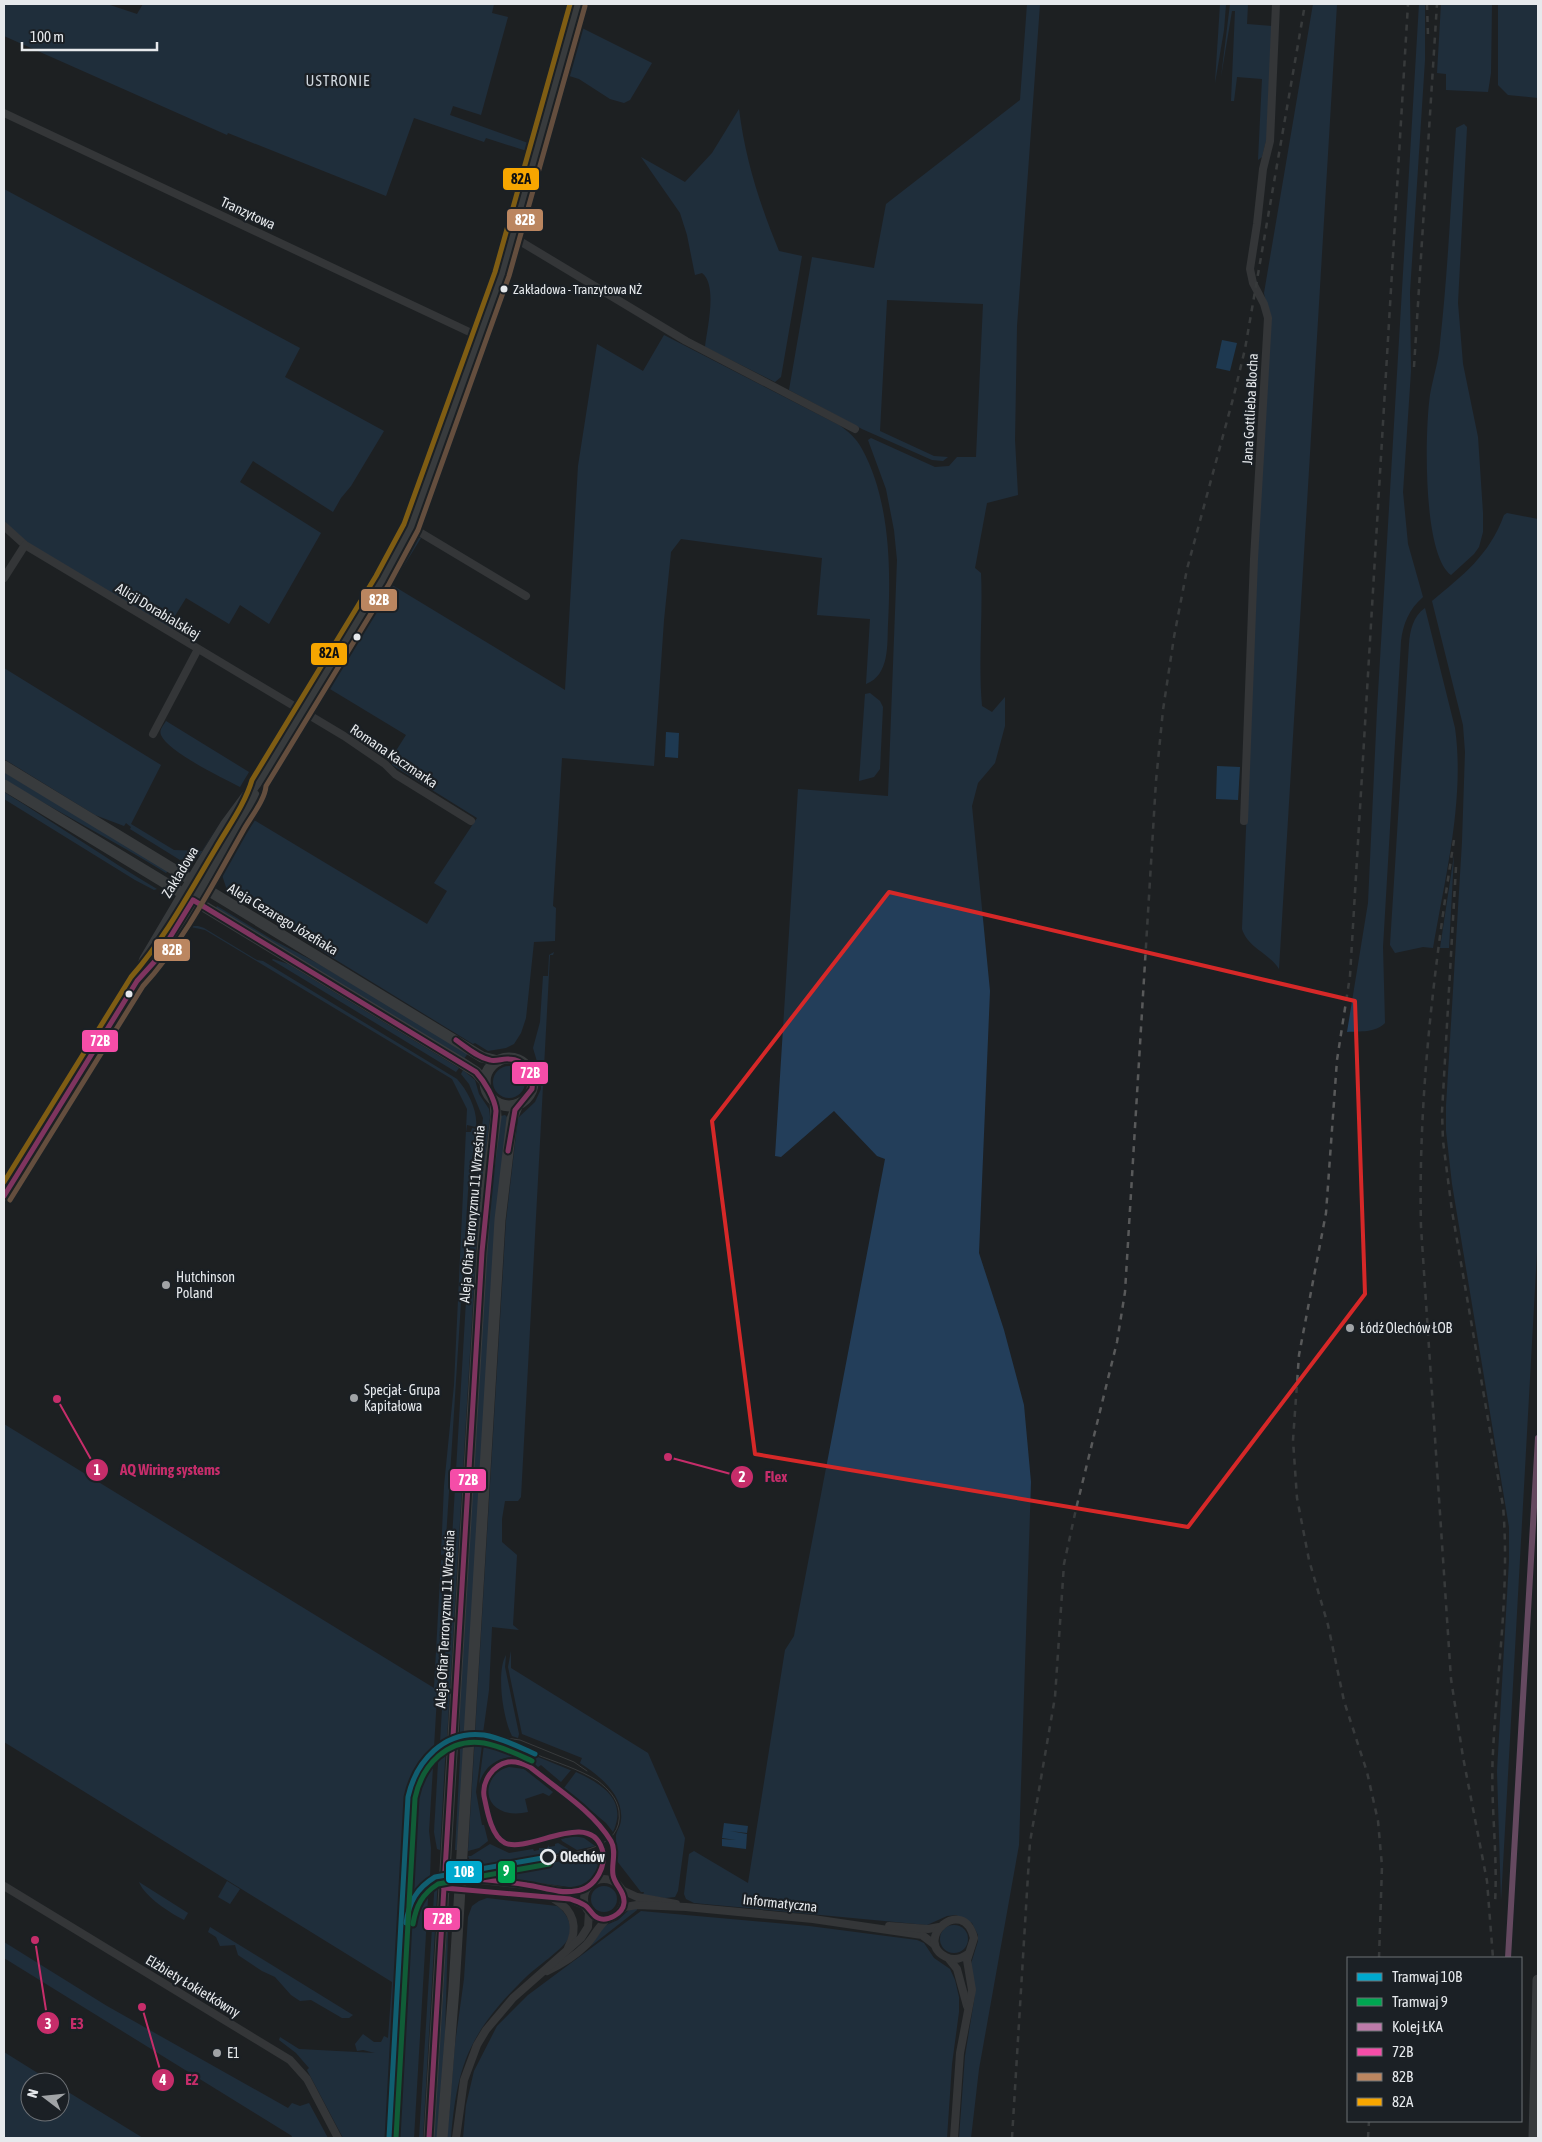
<svg xmlns="http://www.w3.org/2000/svg" width="1542" height="2142" viewBox="0 0 1542 2142" font-family="'Asap Condensed',sans-serif">
<style>
.green{fill:#233e5a}
.water{fill:#1f578a}
.lines{fill:none;stroke-linecap:round;stroke-linejoin:round}
.street{stroke:#505052;stroke-width:8}
.secondary{stroke:#5a5c5e;stroke-width:11}
.tram{stroke:#58595a;stroke-width:1}
.rail{stroke:#58595a;stroke-width:2.5;stroke-dasharray:6 6;stroke-linecap:butt}
.bus-1-casing{stroke:#1b2025;stroke-width:9}
.bus-2-casing{stroke:#1b2025;stroke-width:9}
.bus-3-casing{stroke:#1b2025;stroke-width:9}
.bus-1{stroke:#f54da8;stroke-width:5}
.bus-2{stroke:#bb8660;stroke-width:5}
.bus-3{stroke:#f7a600;stroke-width:5}
.rail-1-casing{stroke:#1b2025;stroke-width:10}
.rail-1{stroke:#bd7baa;stroke-width:6}
.tram-1-casing{stroke:#1b2025;stroke-width:9}
.tram-2-casing{stroke:#1b2025;stroke-width:9}
.tram-1{stroke:#00a9ce;stroke-width:5}
.tram-2{stroke:#00a651;stroke-width:5}
.marked{fill:none;stroke:#d62828;stroke-width:4;stroke-linejoin:round}
.bus-dot{fill:#e6e9ec;stroke:#1b2025;stroke-width:2}
.poi-dot{fill:#a0a3a6;stroke:#1b2025;stroke-width:2}
.stop-dot{fill:#1b2025;stroke:#e6e9ec;stroke-width:2.5}
.labels{text-anchor:middle;stroke-width:4.5;stroke-linejoin:round;paint-order:stroke}
.bus-label{font-size:13px;fill:#e6e9ec;stroke:#1b2025;text-anchor:start}
.street-label{font-size:14px;fill:#e6e9ec;stroke:#1b2025}
.poi-label{font-size:14px;fill:#e6e9ec;stroke:#1b2025;text-anchor:start}
.stop-label{font-size:14px;font-weight:bold;fill:#e6e9ec;stroke:#1b2025;text-anchor:start}
.neighbourhood-label{font-size:15px;letter-spacing:1px;fill:#d1d8df;stroke:#1b2025}
.leader{fill:none;stroke:#c62d6a;stroke-width:2}
.callout-dot{fill:#c62d6a;stroke:#1b2025;stroke-width:2}
.mark-label{font-size:15px;text-anchor:middle;font-weight:bold;fill:#fff}
.callout-label{font-size:15px;text-anchor:middle;font-weight:bold;fill:#c62d6a;stroke:#1b2025;stroke-width:4.5;stroke-linejoin:round;paint-order:stroke}
.line-badge{stroke:#1b2025;stroke-width:2}
.badge-label{font-size:14px;text-anchor:middle;font-weight:bold;fill:#fff}
.pale-badge-label{font-size:14px;text-anchor:middle;font-weight:bold;fill:#111}
</style>
<rect width="100%" height="100%" fill="#1d2023"/>
<g class="green">
<path d="M4,4H107L137,14L143,4H494L492,13L508,17L481,115L453,106L450,115L528,143V141L533,142L530,152L486,138L484,142L414,118L386,196L228,133L227,135L4,36Z"/>
<path d="M1027,4H1040L1017,326L1015,440L1018,495L987,503L975,568L981,573C983,617 978,661 982,706L992,712L1005,697V726L995,763L978,783L972,806L990,991L979,1253L1004,1330L1024,1405L1031,1482L1019,1845L979,2069L971,2138H959L965,2056L975,1995L970,1967L978,1941V1935L972,1923L956,1915L947,1916L927,1925L694,1903L686,1899L684,1894L689,1854L694,1851L748,1883L785,1650L794,1636L885,1159L877,1156L834,1111L781,1157L775,1156L798,789L888,796L897,560L894,530L886,489L868,440L871,438L935,467L949,466L957,457H976L983,304L887,300L880,431L934,456L948,457L943,461L932,460L862,429L789,390L812,257L874,268L886,204L1020,100Z"/>
<path d="M1220,4H1226L1224,30L1215,83Z"/>
<path d="M1230,4H1248L1247,24L1273,26L1268,133L1262,157L1258,160L1262,79L1237,77L1234,101H1231L1235,11H1232L1221,77Z"/>
<path d="M1313,4H1337L1279,969C1269,953 1248,948 1242,929L1256,582L1269,316L1264,293Z"/>
<path d="M1419,4H1425V60L1410,292L1411,371L1403,492L1408,544L1423,597C1409,609 1403,624 1401,641L1383,947L1385,1023C1375,1033 1360,1031 1347,1032L1368,903L1377,710Z"/>
<path d="M1441,4H1492L1491,73L1488,92L1446,90V74L1437,73Z"/>
<path d="M1498,4H1538V98L1508,95L1498,85Z"/>
<path d="M576,25L652,63L630,100L624,103L610,99L579,79L563,74Z"/>
<path d="M739,109C745,159 760,205 779,251L802,256L781,377L775,382L705,347C707,329 718,285 702,273L695,275L687,235L680,213L641,157L685,182L712,153Z"/>
<path d="M1464,124L1467,127L1458,303L1463,364L1478,437L1483,513V532L1479,547L1474,554L1451,575C1422,554 1425,429 1430,395C1433,377 1439,360 1440,343C1448,271 1451,199 1456,128Z"/>
<path d="M4,189L300,348L285,377L384,431L351,486L341,498L333,512L253,461L240,482L321,533L269,624L240,605L229,624L186,598L173,619L175,626L173,629L37,550L4,523Z"/>
<path d="M664,335L839,425C849,432 856,438 862,449C890,500 891,568 888,624C887,644 890,675 866,684L870,619L817,615L822,558L681,539L671,552L664,620L654,766L562,758L553,906L556,908L555,941L534,942L526,1018L521,1033L514,1044L506,1048L488,1051L475,1043L473,1044L328,955L282,924L227,890L220,869L244,828L249,824L247,822L249,817L427,924L447,891L434,883L477,818L392,765V757L406,735L325,686L414,536L421,538L392,585L565,690L578,466L597,344L643,371Z"/>
<path d="M1507,513L1538,519V1234L1501,1901L1497,1771L1509,1561V1527L1452,1184L1446,1131V1106L1462,842L1465,752L1463,725L1432,601C1463,575 1489,556 1504,515Z"/>
<path d="M1425,608L1455,728C1465,799 1445,877 1433,948L1423,947L1395,953L1390,945L1409,644C1410,631 1413,616 1425,608Z"/>
<path d="M4,668L161,765L131,824L174,850L202,851L219,823L200,855L180,860L130,829L131,827L126,823L124,826L95,815L4,759Z"/>
<path d="M870,693L880,701L883,707L880,769L874,777L859,781L865,694Z"/>
<path d="M166,721L249,772L240,787C223,778 168,752 161,735C159,730 163,726 166,721Z"/>
<path d="M4,772L168,871L166,873C113,840 57,812 4,779Z"/>
<path d="M4,792C55,823 105,858 157,889L154,890L135,880L4,799Z"/>
<path d="M1454,855L1449,948H1440Z"/>
<path d="M217,906L273,940L319,964L468,1053L464,1059L216,908Z"/>
<path d="M185,926H198L204,928L257,960L263,961L457,1079C468,1091 478,1111 476,1127L467,1125L466,1132H471L472,1128L476,1129L468,1191L445,1554L441,1555L444,1486L454,1385L467,1109L452,1079L205,930L186,926L178,941L176,939Z"/>
<path d="M554,952L553,955H550L521,1497L518,1501H505L502,1519V1542L517,1555L513,1625L519,1630L492,1627L489,1690L483,1733H475L506,1221L518,1118L535,1102L541,1089V1075L533,1048L540,1022L543,976H548L549,955Z"/>
<path d="M273,959L288,964L459,1068L456,1072L272,960Z"/>
<circle cx="509" cy="1082" r="16"/>
<path d="M463,1070L475,1080L479,1094L489,1109L490,1117L482,1184L476,1252L447,1739L440,1743L469,1250L483,1118L469,1084L461,1074Z"/>
<path d="M505,1115L507,1117L457,1850H455L460,1758V1706L487,1252L492,1185L501,1116Z"/>
<path d="M4,1424L434,1688L441,1560L445,1561L434,1747C418,1758 411,1772 407,1791L387,2138H343L307,2070L309,2068L296,2053L279,2040L280,2037L299,2049L375,2053L363,2050L357,2051L355,2044L363,2034L374,2042H381L384,2036L388,2038L392,1982L4,1742Z"/>
<path d="M511,1651V1668L648,1753L685,1838L678,1891L675,1897L665,1898L643,1895L644,1892H641L617,1861C617,1853 616,1846 616,1838C615,1833 621,1826 621,1820C624,1795 599,1775 580,1763L582,1758L522,1734L508,1667Z"/>
<path d="M506,1655L505,1667L519,1734L518,1738L512,1736C503,1719 496,1672 506,1655Z"/>
<path d="M475,1736L483,1737L476,1792L482,1825H484L488,1841L479,1848L468,1851Z"/>
<path d="M485,1737L503,1742L513,1757C496,1758 484,1767 479,1784Z"/>
<path d="M446,1743L440,1850L437,1849L434,1832L439,1747Z"/>
<path d="M521,1750L570,1770H571L561,1782L541,1765L538,1767Z"/>
<path d="M434,1751L429,1831L431,1848L430,1877L417,1887L408,1902L406,1901L411,1793L417,1772Z"/>
<path d="M509,1767L524,1769L553,1792L549,1796L543,1793L525,1799L528,1812C482,1822 476,1775 509,1767Z"/>
<path d="M576,1772C602,1784 628,1800 613,1832L606,1823L564,1788Z"/>
<path d="M574,1836L584,1838L595,1846L577,1850L562,1841L561,1839Z"/>
<path d="M558,1843L572,1851L473,1868L468,1856H471L490,1844L509,1853L533,1849L534,1851L539,1850V1848H547L549,1845V1847L555,1846V1844Z"/>
<path d="M586,1857L600,1866C596,1877 587,1884 576,1888L483,1875L475,1871L523,1862L525,1867Z"/>
<path d="M438,1878L423,2138H419L435,1879Z"/>
<path d="M227,1881L240,1889L230,1904L218,1897Z"/>
<path d="M139,1882L188,1913L184,1920C170,1913 145,1897 139,1882Z"/>
<path d="M429,1882L414,2138H395L408,1916L416,1896Z"/>
<circle cx="604" cy="1899" r="13"/>
<path d="M449,1898L445,2035L437,2138H434Z"/>
<path d="M487,1898L557,1906C567,1913 574,1926 568,1939C563,1949 535,1968 526,1977C471,2031 457,2062 451,2138H447L455,2044L464,1979L468,1917L472,1906L479,1901Z"/>
<path d="M637,1908V1910L591,1946L604,1926L618,1920L629,1910Z"/>
<path d="M641,1911L809,1926L917,1940L924,1943L934,1958L950,1969L955,1980L959,1997V2012L952,2064L947,2138H463L466,2105L474,2071L497,2026L528,1995Z"/>
<circle cx="954" cy="1939" r="14"/>
<path d="M210,1927L353,2015L349,2018H342L311,2000L300,2001L291,1995L275,1977L262,1971L238,1955L235,1945L220,1946L216,1937L208,1932Z"/>
<path d="M4,1942L107,2006L288,2108L292,2103L300,2106L309,2103L328,2138H291L292,2136L4,1958Z"/>
<path d="M4,2052L52,2082H30V2112H60V2087L143,2138H4Z"/>
</g>
<g class="water">
<path d="M1222,340L1237,343L1230,371L1216,368Z"/>
<path d="M666,732L679,733L678,758L665,757Z"/>
<path d="M1217,766L1240,767L1238,800L1216,799Z"/>
<path d="M724,1823L748,1826L747,1833L730,1831L747,1834L746,1849L722,1846V1839L736,1840L722,1838Z"/>
</g>
<g class="lines">
<g class="street">
<path d="M4,113L480,337"/>
<path d="M513,237L686,341L855,429"/>
<path d="M4,526L25,545L344,736L385,764L395,774L471,821"/>
<path d="M411,527L526,596"/>
<path d="M4,578L25,545"/>
<path d="M153,734L198,649"/>
<path d="M1244,821L1254,559L1268,318L1264,304L1253,283L1250,269L1257,224L1263,169L1270,141L1276,4"/>
<path d="M444,1876L535,1886L568,1892L578,1891L588,1887"/>
<circle cx="604" cy="1899" r="20"/>
<path d="M4,1886L290,2060L307,2079L338,2138"/>
<path d="M444,1888L570,1899L586,1906"/>
<path d="M622,1890L637,1897L676,1904"/>
<path d="M554,1899C574,1910 579,1928 568,1948"/>
<path d="M621,1911L625,1907L637,1905L686,1907L813,1919L922,1935L935,1945"/>
<path d="M889,1926L928,1929L939,1927"/>
<path d="M949,1959L957,1969L967,2006"/>
<path d="M547,1971C560,1965 575,1956 586,1945C595,1936 598,1925 609,1918"/>
<path d="M456,2138L464,2080L477,2045L486,2030L513,1998L581,1938L588,1927L589,1912"/>
<path d="M954,2138L960,2053L972,1990L967,1960L974,1938C963,1894 912,1940 946,1957C954,1961 961,1959 968,1954"/>
</g>
<g class="secondary">
<path d="M4,766L482,1057L498,1061"/>
<path d="M4,785L462,1063L476,1072L485,1082"/>
<path d="M140,978L151,967L170,939L254,795"/>
<circle cx="509" cy="1082" r="24"/>
<path d="M4,1196L137,981L145,959L203,861L226,824L268,767L383,580L411,527L502,274L578,4"/>
<path d="M429,2138L482,1252L487,1184L496,1117L495,1102"/>
<path d="M442,2138L454,1988L500,1220L512,1119L518,1104"/>
<path d="M1534,2138L1538,1980"/>
</g>
<g class="tram">
<path d="M484,1735L520,1740L574,1762L587,1771"/>
<path d="M535,1754C555,1762 579,1769 598,1781C608,1789 617,1798 619,1811C624,1850 574,1852 548,1857"/>
</g>
<g class="rail">
<path d="M1427,4L1428,35"/>
<path d="M1414,367L1437,4"/>
<path d="M1454,840C1434,968 1418,1097 1421,1227L1451,1679L1463,1757L1487,1881L1493,1958"/>
<path d="M1456,867L1442,1112L1443,1141L1452,1211L1503,1506C1510,1588 1497,1670 1493,1752C1490,1802 1498,1853 1495,1903"/>
<path d="M1379,1958L1382,1866L1378,1821L1367,1772L1344,1701L1328,1625L1309,1560L1297,1498L1293,1440L1299,1355L1326,1213L1337,1060L1350,976L1408,4"/>
<path d="M1012,2138L1030,1842L1055,1697L1064,1564L1076,1509L1117,1342L1125,1292L1156,781L1163,710L1174,637L1187,569L1234,395L1245,349L1305,4"/>
<path d="M1368,2138L1369,2121"/>
</g>
<defs>
<g id="bus-1">
<path d="M456,1040C466,1047 477,1057 490,1060C496,1062 503,1058 509,1059C525,1059 534,1075 532,1089L515,1110L508,1151"/>
<path d="M4,1196L137,981L156,960L193,900L476,1072C485,1082 495,1099 496,1111L482,1252L429,2138"/>
<path d="M444,1876C472,1879 499,1880 527,1885C542,1887 560,1894 575,1891C586,1890 594,1883 599,1874C603,1867 605,1857 602,1849C589,1809 529,1854 505,1843C491,1836 487,1810 484,1796C482,1781 493,1765 508,1762C515,1761 524,1764 530,1767C557,1789 593,1811 611,1841C617,1852 611,1864 613,1875C615,1886 625,1891 624,1903C623,1914 607,1922 598,1918C593,1916 591,1911 587,1907C583,1903 575,1901 570,1899L444,1888"/>
</g>
<path id="bus-2" d="M10,1200L143,986C183,943 214,882 243,831C250,818 265,800 266,786L389,584L418,530L509,276L585,6"/>
<path id="bus-3" d="M4,1182L131,977C165,938 189,893 216,848C228,827 245,804 252,780L376,576L404,524L495,272L570,4"/>
</defs>
<use href="#bus-1" class="bus-1-casing"/>
<use href="#bus-2" class="bus-2-casing"/>
<use href="#bus-3" class="bus-3-casing"/>
<use href="#bus-1" class="bus-1"/>
<use href="#bus-2" class="bus-2"/>
<use href="#bus-3" class="bus-3"/>
<defs>
<path id="rail-1" d="M1508,1958L1538,1438"/>
</defs>
<use href="#rail-1" class="rail-1-casing"/>
<use href="#rail-1" class="rail-1"/>
<defs>
<g id="tram-1">
<path d="M406,1923C409,1902 417,1888 435,1877L548,1857"/>
<path d="M389,2138L408,1797C416,1761 444,1730 484,1735C502,1738 519,1747 535,1754"/>
</g>
<g id="tram-2">
<path d="M413,1924C416,1906 422,1894 438,1884L549,1864"/>
<path d="M396,2138L415,1798C422,1765 448,1737 484,1743C501,1746 517,1754 532,1761"/>
</g>
</defs>
<use href="#tram-1" class="tram-1-casing"/>
<use href="#tram-2" class="tram-2-casing"/>
<use href="#tram-1" class="tram-1"/>
<use href="#tram-2" class="tram-2"/>
</g>
<path d="M0 0H1542V2142H0ZM889,892L1355,1001L1365,1294L1188,1527L755,1454L712,1121Z" fill="#1d2023" fill-opacity=".55" fill-rule="evenodd"/>
<path class="marked" d="M889,892L1355,1001L1365,1294L1188,1527L755,1454L712,1121Z"/>
<g class="bus-dot">
<circle cx="504" cy="289" r="4.5"/>
<circle cx="357" cy="637" r="4.5"/>
<circle cx="129" cy="994" r="4.5"/>
</g>
<g class="poi-dot">
<circle cx="166" cy="1285" r="5"/>
<circle cx="1350" cy="1328" r="5"/>
<circle cx="354" cy="1398" r="5"/>
<circle cx="217" cy="2053" r="5"/>
</g>
<circle class="stop-dot" cx="548" cy="1857" r="7"/>
<g class="labels">
<g class="bus-label">
<text x="513" y="294">Zakładowa - Tranzytowa NŻ</text>
</g>
<g class="street-label">
<text transform="translate(248 213) rotate(25)" y="5">Tranzytowa</text>
<text transform="translate(1250 409) rotate(-87)" y="5">Jana Gottlieba Blocha</text>
<text transform="translate(158 611) rotate(31)" y="5">Alicji Dorabialskiej</text>
<text transform="translate(394 756) rotate(34)" y="5">Romana Kaczmarka</text>
<text transform="translate(180 872) rotate(-59)" y="5">Zakładowa</text>
<text transform="translate(283 919) rotate(31)" y="5">Aleja Cezarego Józefiaka</text>
<text transform="translate(472 1214) rotate(-85)" y="5">Aleja Ofiar Terroryzmu 11 Września</text>
<text transform="translate(445 1619) rotate(-87)" y="5">Aleja Ofiar Terroryzmu 11 Września</text>
<text transform="translate(780 1903) rotate(6)" y="5">Informatyczna</text>
<text transform="translate(193 1986) rotate(31)" y="5">Elżbiety Łokietkówny</text>
</g>
<g class="poi-label">
<text x="176" y="1282">Hutchinson<tspan x="176" dy="16">Poland</tspan></text>
<text x="1360" y="1333">Łódź Olechów ŁOB</text>
<text x="364" y="1395">Specjał - Grupa<tspan x="364" dy="16">Kapitałowa</tspan></text>
<text x="227" y="2058">E1</text>
</g>
<g class="stop-label">
<text x="560" y="1862">Olechów</text>
</g>
<g class="neighbourhood-label">
<text x="338" y="86">USTRONIE</text>
</g>
</g>
<path class="leader" d="M57 1399L97 1470M668 1457L742 1477M35 1940L48 2023M142 2007L163 2080"/>
<g class="callout-dot">
<circle cx="57" cy="1399" r="5"/>
<circle cx="668" cy="1457" r="5"/>
<circle cx="35" cy="1940" r="5"/>
<circle cx="142" cy="2007" r="5"/>
<circle cx="97" cy="1470" r="12"/>
<circle cx="742" cy="1477" r="12"/>
<circle cx="48" cy="2023" r="12"/>
<circle cx="163" cy="2080" r="12"/>
</g>
<g class="mark-label">
<text x="97" y="1475">1</text>
<text x="742" y="1482">2</text>
<text x="48" y="2029">3</text>
<text x="163" y="2085">4</text>
</g>
<g class="callout-label">
<text x="170" y="1475">AQ Wiring systems</text>
<text x="776" y="1482">Flex</text>
<text x="77" y="2029">E3</text>
<text x="192" y="2085">E2</text>
</g>
<g class="line-badge">
<rect x="502" y="167" width="38" height="24" rx="5" fill="#f7a600"/>
<rect x="506" y="208" width="38" height="24" rx="5" fill="#bb8660"/>
<rect x="360" y="588" width="38" height="24" rx="5" fill="#bb8660"/>
<rect x="310" y="642" width="38" height="24" rx="5" fill="#f7a600"/>
<rect x="153" y="938" width="38" height="24" rx="5" fill="#bb8660"/>
<rect x="81" y="1029" width="38" height="24" rx="5" fill="#f54da8"/>
<rect x="511" y="1061" width="38" height="24" rx="5" fill="#f54da8"/>
<rect x="449" y="1468" width="38" height="24" rx="5" fill="#f54da8"/>
<rect x="497" y="1860" width="19" height="24" rx="5" fill="#00a651"/>
<rect x="445" y="1860" width="38" height="24" rx="5" fill="#00a9ce"/>
<rect x="423" y="1907" width="38" height="24" rx="5" fill="#f54da8"/>
</g>
<g class="badge-label">
<text x="525" y="225">82B</text>
<text x="379" y="605">82B</text>
<text x="172" y="955">82B</text>
<text x="100" y="1046">72B</text>
<text x="530" y="1078">72B</text>
<text x="468" y="1485">72B</text>
<text x="506" y="1876">9</text>
<text x="464" y="1877">10B</text>
<text x="442" y="1924">72B</text>
</g>
<g class="pale-badge-label">
<text x="521" y="184">82A</text>
<text x="329" y="658">82A</text>
</g>
<rect width="1542" height="2142" fill="none" stroke="#e6e9ec" stroke-width="10"/>
<rect x="1347" y="1957" width="175" height="165" fill="#1b2025" stroke="#6c7075"/>
<rect x="1357" y="1973" width="25" height="8" fill="#00a9ce" stroke="#6c7075"/>
<text x="1392" y="1982" font-size="15" fill="#e6e9ec">Tramwaj 10B</text>
<rect x="1357" y="1998" width="25" height="8" fill="#00a651" stroke="#6c7075"/>
<text x="1392" y="2007" font-size="15" fill="#e6e9ec">Tramwaj 9</text>
<rect x="1357" y="2023" width="25" height="8" fill="#bd7baa" stroke="#6c7075"/>
<text x="1392" y="2032" font-size="15" fill="#e6e9ec">Kolej ŁKA</text>
<rect x="1357" y="2048" width="25" height="8" fill="#f54da8" stroke="#6c7075"/>
<text x="1392" y="2057" font-size="15" fill="#e6e9ec">72B</text>
<rect x="1357" y="2073" width="25" height="8" fill="#bb8660" stroke="#6c7075"/>
<text x="1392" y="2082" font-size="15" fill="#e6e9ec">82B</text>
<rect x="1357" y="2098" width="25" height="8" fill="#f7a600" stroke="#6c7075"/>
<text x="1392" y="2107" font-size="15" fill="#e6e9ec">82A</text>
<g transform="translate(45 2097) rotate(286)"><circle r="24" fill="#1b2025" stroke="#6c7075"/>
<path d="M0-4L9 19L0 12L-9 19Z" fill="#a0a3a6"/>
<text y="-8" font-size="14" font-weight="bold" text-anchor="middle" fill="#e6e9ec">N</text>
</g>
<path d="M22 42v8h135v-8" fill="none" stroke="#e6e9ec" stroke-width="2.5"/>
<text x="30" y="42" font-size="15" fill="#e6e9ec" stroke="#1b2025" stroke-width="4" paint-order="stroke">100 m</text>
</svg>
